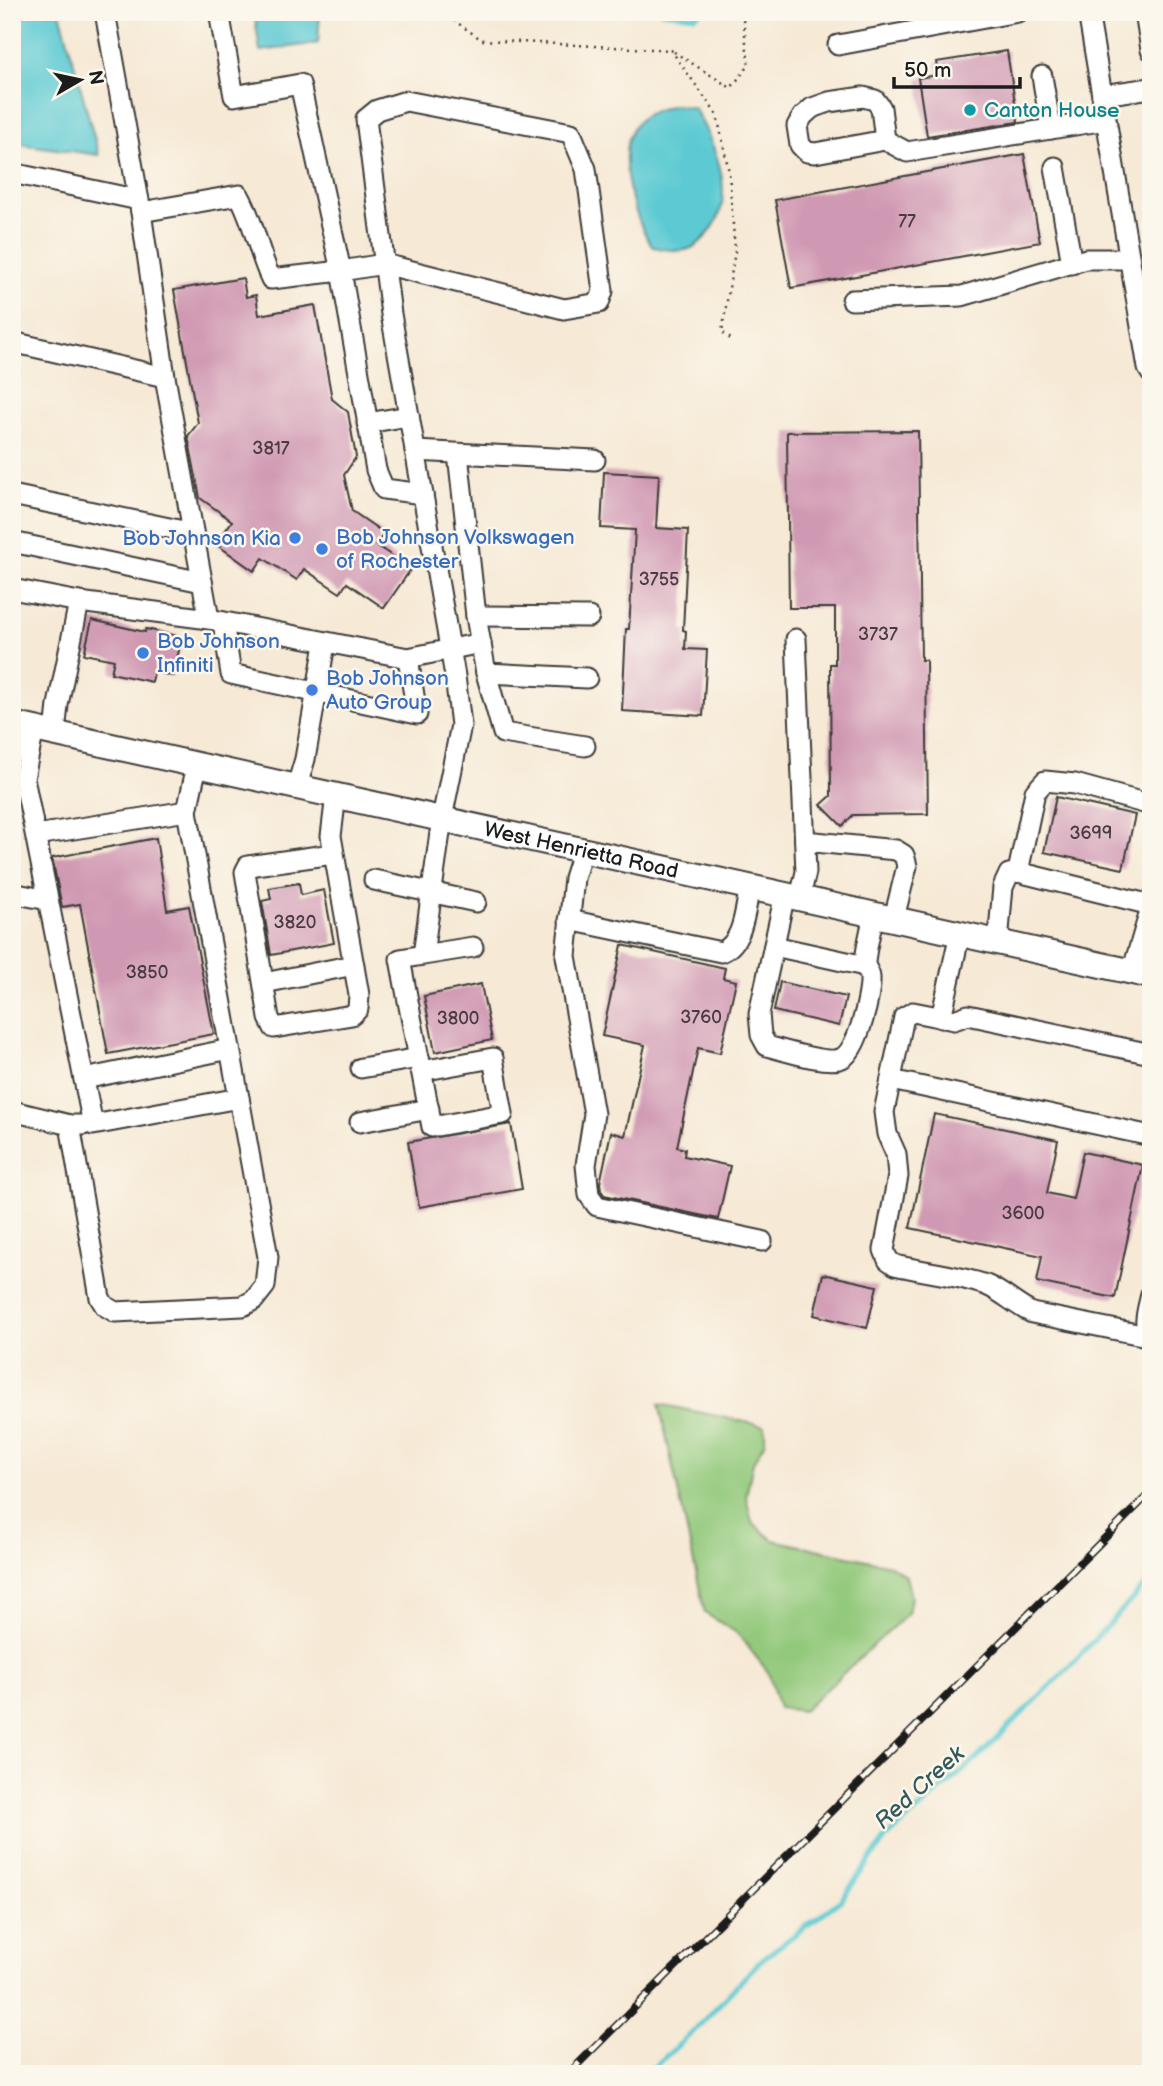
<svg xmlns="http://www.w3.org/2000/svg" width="1163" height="2086" viewBox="0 0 1163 2086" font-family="'Balsamiq Sans',sans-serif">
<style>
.green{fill:#93c97c;stroke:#58724c;stroke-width:2}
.water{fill:#5dcad3;stroke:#3c7378;stroke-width:2}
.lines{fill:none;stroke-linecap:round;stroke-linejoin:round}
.stream{stroke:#5dcad3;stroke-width:5}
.building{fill:#d099b3}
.minor-casing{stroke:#3d3b38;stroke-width:23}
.major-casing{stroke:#3d3b38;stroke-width:28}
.path{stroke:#3d3b38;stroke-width:2.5;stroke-dasharray:2 5;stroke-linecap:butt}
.minor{stroke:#fff;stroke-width:19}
.major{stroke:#fff;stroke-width:24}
.rail-casing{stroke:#1c1c1c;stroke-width:8}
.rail{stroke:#fbf7ec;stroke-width:5;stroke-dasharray:16;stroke-linecap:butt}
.culture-dot{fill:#0f9aa8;stroke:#fbf7ec;stroke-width:2.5}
.shop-dot{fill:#3f7fe0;stroke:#fbf7ec;stroke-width:2.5}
.labels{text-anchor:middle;stroke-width:5;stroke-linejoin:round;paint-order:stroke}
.number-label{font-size:18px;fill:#493b42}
.culture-label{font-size:21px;fill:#0d838f;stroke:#fbf7ec;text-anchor:start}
.shop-label{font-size:21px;fill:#366cbe;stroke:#fbf7ec;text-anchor:start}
.street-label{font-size:21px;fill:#1c1c1c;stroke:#fbf7ec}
.water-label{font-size:23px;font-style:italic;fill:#33595c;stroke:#fbf7ec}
</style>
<rect width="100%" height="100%" fill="#fbf7ec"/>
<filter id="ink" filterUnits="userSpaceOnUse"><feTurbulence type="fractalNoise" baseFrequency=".0143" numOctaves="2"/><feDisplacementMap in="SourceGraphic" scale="14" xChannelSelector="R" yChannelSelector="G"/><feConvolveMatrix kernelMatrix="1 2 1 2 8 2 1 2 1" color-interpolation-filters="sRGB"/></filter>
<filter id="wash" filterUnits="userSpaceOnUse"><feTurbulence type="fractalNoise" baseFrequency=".00686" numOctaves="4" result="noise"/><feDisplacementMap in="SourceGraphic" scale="28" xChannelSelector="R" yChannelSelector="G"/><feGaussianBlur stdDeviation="1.57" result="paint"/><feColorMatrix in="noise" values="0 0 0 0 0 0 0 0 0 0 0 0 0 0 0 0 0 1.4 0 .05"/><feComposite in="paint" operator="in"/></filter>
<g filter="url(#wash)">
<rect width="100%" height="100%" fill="#f6e9d5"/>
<path class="green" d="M659,1404L765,1426V1442L753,1462L746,1496L752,1522L773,1540L890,1565L906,1576L911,1597L908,1613L803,1711L779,1708L768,1672L737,1633L705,1613Z"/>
<g class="water">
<path d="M31,12H60L99,155L12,143V24Z"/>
<path d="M254,12H320L318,43L260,51Z"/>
<path d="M674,105L694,108C715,144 740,199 707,235C690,255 678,252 653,247C634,221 613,152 636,124C645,112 660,109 674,105Z"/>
</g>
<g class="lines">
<g class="stream">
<path d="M662,12L695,16L701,12"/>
<path d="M646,2074L691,2034L761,1960L841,1900L886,1838L976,1759L1068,1668L1151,1579"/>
</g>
</g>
<g id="blocks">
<g class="building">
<path d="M1007,51L1018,122L927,136L918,78L938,75L936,62Z"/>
<path d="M1024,154L1040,242L791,288L775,200Z"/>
<path d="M243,278L246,297L256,295L259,315L315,305L332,399L348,412L356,457L344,475L352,511L384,533L376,545L411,569L384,608L347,583L340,593L304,569L297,580L263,558L254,571L216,544L232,521L200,498L188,436L198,423L174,290Z"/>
<path d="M918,431L921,660H926L928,814L853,815L842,826L821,805L831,796L830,664H835V608H789L787,432Z"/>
<path d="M604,472L659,475L656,528L688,530L683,630L686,631L685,649L707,650L703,716L622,711L626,629H629L635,530L601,528Z"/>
<path d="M92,620L145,632L146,629L182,637L173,676L154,672L152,682L111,673L114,660L84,654Z"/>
<path d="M1056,797L1135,815L1123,869L1044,852Z"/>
<path d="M156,838L167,910L189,906L214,1034L108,1054L80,904L62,907L52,858Z"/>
<path d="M299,883L301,895L324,890L334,943L271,955L262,901L271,899L269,888Z"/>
<path d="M622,945L725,968L723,978L736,981L720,1053L698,1048L677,1147L685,1149L684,1156L730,1166L718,1219L604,1195L601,1190L600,1183L611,1132L625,1136L645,1045L602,1036Z"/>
<path d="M780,982L846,997L839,1026L774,1011Z"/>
<path d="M481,984L492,1040L435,1052L424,996Z"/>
<path d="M934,1114L1058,1140L1047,1193L1073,1199L1083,1152L1143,1165L1115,1298L1037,1282L1042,1256L910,1228Z"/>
<path d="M511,1124L522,1189L419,1207L408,1142Z"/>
<path d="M823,1274L877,1286L867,1328L814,1315Z"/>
</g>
</g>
</g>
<g filter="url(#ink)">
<use href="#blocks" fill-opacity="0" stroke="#3d3b38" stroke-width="2"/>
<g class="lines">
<defs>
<g id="minor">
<path d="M105,12L141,212L165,377L209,619L408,658L481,643"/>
<path d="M219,12L234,96L300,84L341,271L384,264L564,309L599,303L603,291L586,169L571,133L406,101L377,110L366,119L391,314L455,676L461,725L442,818L423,955L400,959L432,1127L503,1114L493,1058L421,1071"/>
<path d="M1088,12L1148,368L1151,373"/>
<path d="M1145,12L1151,50"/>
<path d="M838,45L1018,12"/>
<path d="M1042,76L1051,129"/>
<path d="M1102,95L1151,88"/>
<path d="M885,140L881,108L875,100L863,97L829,102L812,108L803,116L797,126L800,145L807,152L815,153L885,140L907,152L1106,120"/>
<path d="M1055,167L1072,264"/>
<path d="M12,173L139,200"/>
<path d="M141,212L239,195C254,221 258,252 271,279L341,271L376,470L384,489L423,494"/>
<path d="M852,300L962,296L1086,259H1129"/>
<path d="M12,342L165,377"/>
<path d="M367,423L409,416"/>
<path d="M415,451L595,460"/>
<path d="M458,454L476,616L486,673L587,678"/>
<path d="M12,495L193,533"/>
<path d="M12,542L202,582"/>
<path d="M12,589L79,602L209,619"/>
<path d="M476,616L589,617"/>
<path d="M223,622L231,674L417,714L408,658"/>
<path d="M796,639L806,872L800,897"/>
<path d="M486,673L503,733L585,746"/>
<path d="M34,729L24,778L93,1125L239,1098L187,811L197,765"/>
<path d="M55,733L58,705L79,602"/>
<path d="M297,786L305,759L325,644"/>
<path d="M36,835L187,811"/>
<path d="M805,841L896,850L904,855L907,866L894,918"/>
<path d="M583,849L574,878L566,956L594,1114L586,1165L589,1195L597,1206L762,1241"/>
<path d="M333,854L248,866L245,872L269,1018L274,1028L352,1015L358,1009L359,995L331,836L336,795"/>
<path d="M1018,872L1035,792L1045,781L1075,784L1151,805"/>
<path d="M374,880L476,902"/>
<path d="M12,893L48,900"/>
<path d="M785,894L759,1014L761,1035L767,1046C782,1050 829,1065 842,1058C858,1050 871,995 870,978C870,972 865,968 865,963C866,947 871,930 874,914"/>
<path d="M569,920L721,952C744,943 745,909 750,886"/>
<path d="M998,942L1003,887L1009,874L1018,872L1151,905"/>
<path d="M774,946L865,966"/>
<path d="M423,955L473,947"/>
<path d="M1132,972L1151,908"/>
<path d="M264,983L354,965"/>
<path d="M941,1018L960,933"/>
<path d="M361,1068L419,1058"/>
<path d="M84,1079L230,1049"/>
<path d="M891,1080L1151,1136"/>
<path d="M12,1111L70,1125H83"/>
<path d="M360,1122L429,1109"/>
<path d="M70,1125L100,1298L105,1306L115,1312L243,1306L254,1300L265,1286L268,1257L239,1098"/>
<path d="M1151,1294C1148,1309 1141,1326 1151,1339"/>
<path d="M1147,1336L1032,1313C1015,1305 1003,1292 986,1285C958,1275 924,1272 895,1265L888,1260L884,1250L898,1176L896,1154L887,1134L884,1112L904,1017L913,1012L954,1020L968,1015L1151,1054"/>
</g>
<g id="major">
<path id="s1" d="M12,724L1151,976"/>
</g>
</defs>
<use href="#minor" class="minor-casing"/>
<use href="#major" class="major-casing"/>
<g class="path">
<path d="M442,12L482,40L671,50L717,115L729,172L735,251L722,332L733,341"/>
<path d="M674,52L731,88L749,65L742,12"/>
</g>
<use href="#minor" class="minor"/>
<use href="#major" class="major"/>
<defs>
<path id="rail" d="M568,2074L1151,1492"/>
</defs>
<use href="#rail" class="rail-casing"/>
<use href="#rail" class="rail"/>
</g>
</g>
<circle class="culture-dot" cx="970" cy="110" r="7"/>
<g class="shop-dot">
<circle cx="295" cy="538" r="7"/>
<circle cx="322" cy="549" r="7"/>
<circle cx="143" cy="653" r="7"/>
<circle cx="312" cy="690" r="7"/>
</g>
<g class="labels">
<g class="number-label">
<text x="907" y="227">77</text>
<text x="271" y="454">3817</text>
<text x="659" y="585">3755</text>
<text x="878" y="640">3737</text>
<text x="1091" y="839">3699</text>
<text x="295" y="928">3820</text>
<text x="147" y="978">3850</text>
<text x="701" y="1023">3760</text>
<text x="458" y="1024">3800</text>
<text x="1023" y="1219">3600</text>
</g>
<g class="culture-label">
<text x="984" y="117">Canton House</text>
</g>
<g class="shop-label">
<text x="336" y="544">Bob Johnson Volkswagen<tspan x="336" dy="24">of Rochester</tspan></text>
<text x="281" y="545" text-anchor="end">Bob Johnson Kia</text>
<text x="157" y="648">Bob Johnson<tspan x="157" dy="24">Infiniti</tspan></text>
<text x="326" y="685">Bob Johnson<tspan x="326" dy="24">Auto Group</tspan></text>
</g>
<g class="street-label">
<text dy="7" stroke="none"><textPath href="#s1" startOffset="583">West Henrietta Road</textPath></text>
</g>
<g class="water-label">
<text transform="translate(919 1787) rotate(-42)" y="8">Red Creek</text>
</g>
</g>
<rect width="1163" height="2086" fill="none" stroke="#fbf7ec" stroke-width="42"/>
<g transform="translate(80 80) rotate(81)" stroke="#fbf7ec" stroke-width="5" paint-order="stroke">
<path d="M0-5L12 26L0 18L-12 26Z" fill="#1c1c1c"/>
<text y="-10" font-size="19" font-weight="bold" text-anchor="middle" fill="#1c1c1c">N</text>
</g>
<path d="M894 77v10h126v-10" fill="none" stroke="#1c1c1c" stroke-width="3.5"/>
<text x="904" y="77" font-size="21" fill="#1c1c1c" stroke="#fbf7ec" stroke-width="5" paint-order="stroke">50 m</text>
</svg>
